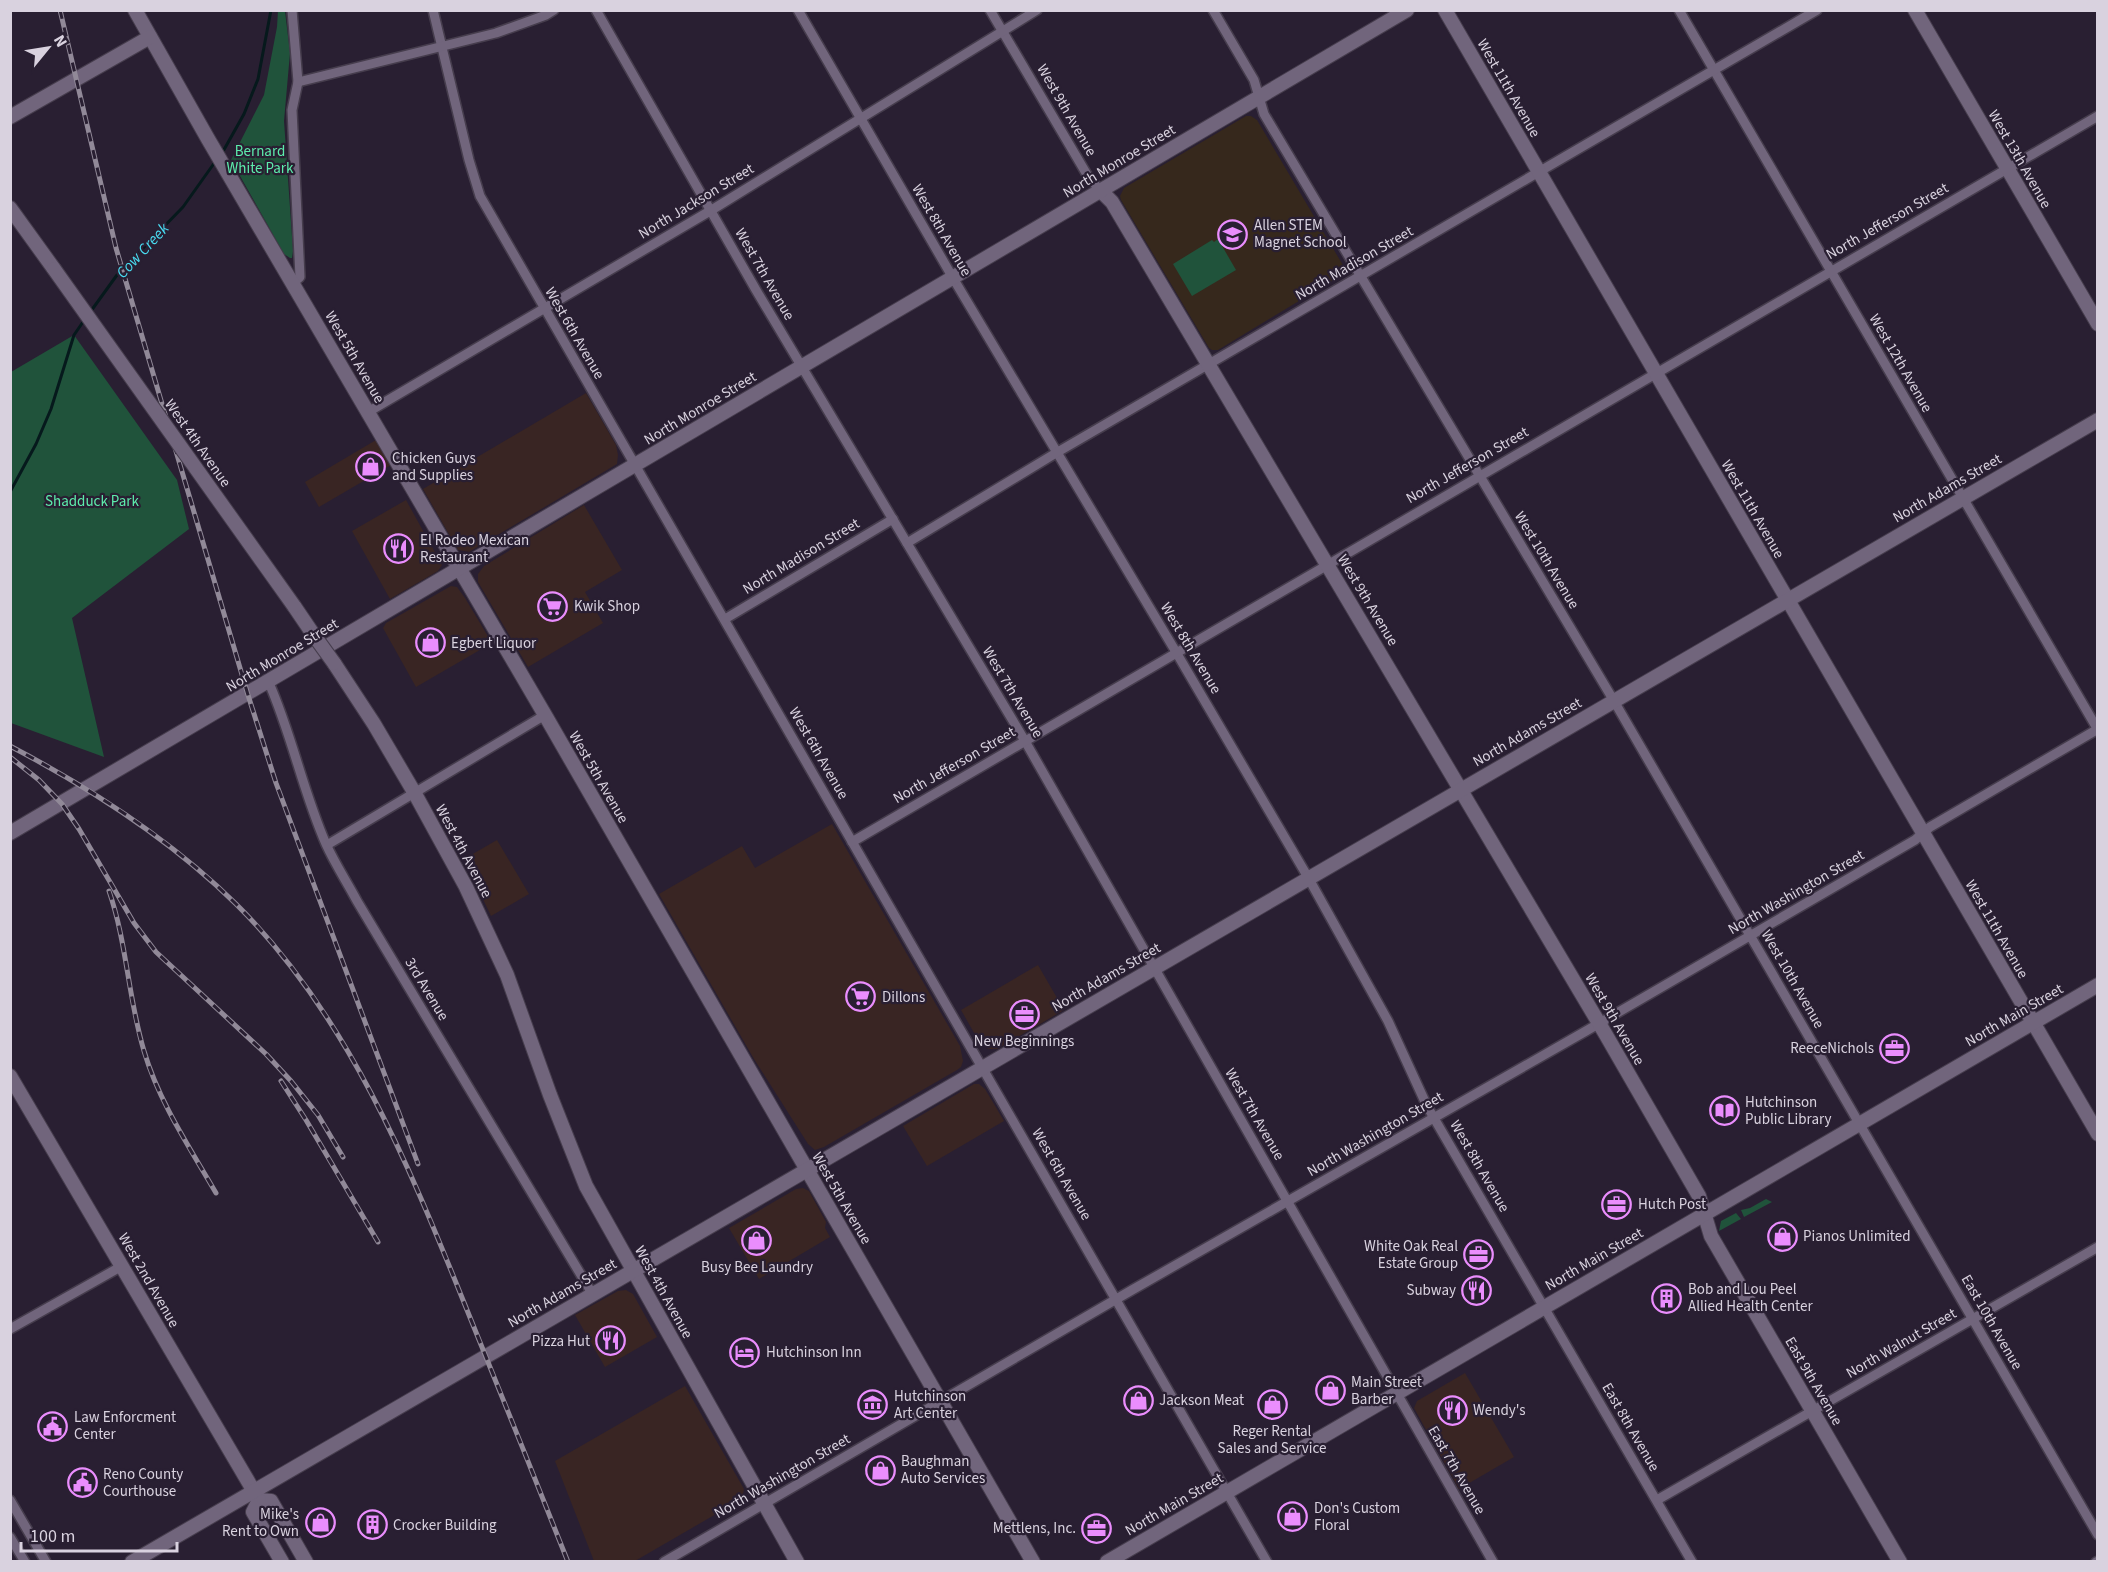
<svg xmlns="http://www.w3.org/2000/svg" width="2108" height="1572" viewBox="0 0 2108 1572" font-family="'Source Sans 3',sans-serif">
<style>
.commercial{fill:#392523}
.education{fill:#36281c}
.green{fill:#20533b}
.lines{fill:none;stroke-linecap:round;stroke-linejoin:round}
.stream{stroke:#06191c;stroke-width:3}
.street-casing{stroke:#463d4d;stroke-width:12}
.secondary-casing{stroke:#463d4d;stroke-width:16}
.street{stroke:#71657c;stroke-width:9}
.secondary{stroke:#71657c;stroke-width:14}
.rail-casing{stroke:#918998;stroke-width:5}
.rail{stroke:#291f32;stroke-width:3;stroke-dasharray:9;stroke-linecap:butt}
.secondary-bridge-casing{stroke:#463d4d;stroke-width:16;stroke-linecap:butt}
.secondary-bridge{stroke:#71657c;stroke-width:14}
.labels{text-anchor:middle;stroke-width:4.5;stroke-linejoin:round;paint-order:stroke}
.street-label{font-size:15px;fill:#d9d2df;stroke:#291f32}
.park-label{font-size:15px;fill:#5dedac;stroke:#291f32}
.poi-label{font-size:15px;fill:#d9d2df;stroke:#291f32;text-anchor:start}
.water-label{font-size:16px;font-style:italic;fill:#49dcf1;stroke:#291f32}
</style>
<rect width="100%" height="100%" fill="#291f32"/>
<g class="commercial">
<path d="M586,393L616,445L618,455L617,464L469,552L458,550L423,489Z"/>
<path d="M376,440L391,465L319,507L305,482Z"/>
<path d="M406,500L442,565L438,571L390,599L352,531Z"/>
<path d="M584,505L622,570L585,592L603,623L528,667L478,582V574L484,566Z"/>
<path d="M451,586L457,587L465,598L492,643L416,687L383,628L386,623Z"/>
<path d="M832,824L960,1046L963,1061L961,1067L957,1070L824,1147L815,1150L808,1144L754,1059L659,894L742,846L755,868Z"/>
<path d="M497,840L529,894L491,916L464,859Z"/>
<path d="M1038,965L1064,1010L997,1049H988L977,1038L961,1010Z"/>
<path d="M974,1084H979L985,1089L1004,1121L927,1166L903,1126Z"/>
<path d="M803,1188L809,1191L826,1222L825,1228L830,1237L759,1279L729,1228L796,1189Z"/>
<path d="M626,1290L633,1294L657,1337L605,1367L575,1315L618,1291Z"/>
<path d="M1465,1373L1514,1457L1459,1489L1414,1408L1417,1401Z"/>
<path d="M685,1386L744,1489L742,1499L635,1561H594L555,1461Z"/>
</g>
<path class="education" d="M1246,116H1251L1257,120L1347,272L1218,350H1212L1209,348L1121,200L1120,196L1124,188Z"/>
<g class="green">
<path d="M278,11H285L290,53L284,121L293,251L292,258H290L284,254L231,160L264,95L277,27Z"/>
<path d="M1218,239L1236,270L1192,296L1173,264L1212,240L1214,242Z"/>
<path d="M74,335L177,480L189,529L72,618L104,757L11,723V372Z"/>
<path d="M1766,1199L1772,1202L1744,1217L1741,1210L1750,1208Z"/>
<path d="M1736,1213L1741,1219L1719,1231L1721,1221Z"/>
</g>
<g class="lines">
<g class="stream">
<path d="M221,155L244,114L258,79L271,10"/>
<path d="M91,311L117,275L183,207L215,162"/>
<path d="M10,492L36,444L51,409L74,335L85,319"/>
</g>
<defs>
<g id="street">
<path d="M292,10L298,82L292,110L300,277L293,283"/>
<path d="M433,10L469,160L480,196L487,208L1267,1562"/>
<path d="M596,10L756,290L1025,741L1493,1562"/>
<path d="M798,10L953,278L1176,652L1309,879L1388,1021L1427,1106L1692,1562"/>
<path d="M990,10L1089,178L1101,191"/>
<path d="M1213,10L1254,80L1264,114L1614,701L2098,1535"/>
<path d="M1679,10L2098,730"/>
<path d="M298,82L496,33L546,15L554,10"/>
<path d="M368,412L710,211L1037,10"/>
<path d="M907,543L1056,453L1817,10"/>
<path d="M725,619L893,519"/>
<path d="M269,683C292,735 303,792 326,844C335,864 347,882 357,901L593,1295"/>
<path d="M852,842L2098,116"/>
<path d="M327,845L545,715"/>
<path d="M10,1329L122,1266"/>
<path d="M10,1500L46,1562"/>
<path d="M1657,1500L2098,1247"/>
<path d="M10,1537L25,1562"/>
<path d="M664,1562L1132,1290L1586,1031L1915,840L1930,827L2098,729"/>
<path d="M2096,1562L2098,1561"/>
</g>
<g id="secondary">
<path d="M135,10L208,139L545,715L1033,1562"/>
<path d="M1445,10L2098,1134"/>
<path d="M1915,10L2098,324"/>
<path d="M10,117L150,37"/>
<path d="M1101,191L1112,202L1606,1035L1699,1196L1711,1236L1900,1562"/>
<path d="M10,208L54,269"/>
<path d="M294,606L313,634"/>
<path d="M334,663L374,724L414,792L466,887L507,975L550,1095L586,1186L797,1562"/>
<path d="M10,833L1407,10"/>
<path d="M10,1076L259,1500"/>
<path d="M259,1500L271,1501L306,1562"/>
<path d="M259,1500L253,1512L282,1562"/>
<path d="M132,1562L2098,420"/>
<path d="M1107,1562L2098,985"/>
</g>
</defs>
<use href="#street" class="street-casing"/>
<use href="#secondary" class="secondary-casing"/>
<use href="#street" class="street"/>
<use href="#secondary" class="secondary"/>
<defs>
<g id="rail">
<path d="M60,10L116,248L248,695L276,783L418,1164"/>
<path d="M10,746C92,789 170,839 236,904C347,1014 408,1163 465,1305C500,1391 534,1476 568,1562"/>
<path d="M10,757L39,780L62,804L79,829L134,923L156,952L266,1054L291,1081L318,1115L343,1157"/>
<path d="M109,891C127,943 128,998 144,1051C159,1102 190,1148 216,1193"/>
<path d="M281,1081L306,1120L378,1242"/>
</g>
</defs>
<use href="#rail" class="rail-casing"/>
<use href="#rail" class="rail"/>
<defs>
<g id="secondary-bridge">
<path d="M54,269L294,606"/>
<path d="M313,634L334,663"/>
</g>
</defs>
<use href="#secondary-bridge" class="secondary-bridge-casing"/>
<use href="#secondary-bridge" class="secondary-bridge"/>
</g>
<defs>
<symbol id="school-ring" viewBox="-11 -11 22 22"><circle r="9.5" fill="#291f32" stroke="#ea8dfd" stroke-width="1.5"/><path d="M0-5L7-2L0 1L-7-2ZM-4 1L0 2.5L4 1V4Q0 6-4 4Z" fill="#ea8dfd"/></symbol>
<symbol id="shop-ring" viewBox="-11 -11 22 22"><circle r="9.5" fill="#291f32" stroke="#ea8dfd" stroke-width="1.5"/><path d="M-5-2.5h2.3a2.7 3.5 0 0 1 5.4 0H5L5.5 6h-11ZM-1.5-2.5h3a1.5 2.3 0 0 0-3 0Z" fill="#ea8dfd"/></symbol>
<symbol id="restaurant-ring" viewBox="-11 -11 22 22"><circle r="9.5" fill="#291f32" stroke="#ea8dfd" stroke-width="1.5"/><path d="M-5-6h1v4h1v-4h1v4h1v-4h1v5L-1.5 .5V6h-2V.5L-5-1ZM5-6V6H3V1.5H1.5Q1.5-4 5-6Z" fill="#ea8dfd"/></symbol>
<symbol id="supermarket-ring" viewBox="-11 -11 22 22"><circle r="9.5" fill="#291f32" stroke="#ea8dfd" stroke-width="1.5"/><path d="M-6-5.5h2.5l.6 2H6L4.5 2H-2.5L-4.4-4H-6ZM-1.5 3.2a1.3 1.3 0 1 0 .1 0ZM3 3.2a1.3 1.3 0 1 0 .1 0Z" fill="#ea8dfd"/></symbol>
<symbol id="office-ring" viewBox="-11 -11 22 22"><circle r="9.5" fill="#291f32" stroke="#ea8dfd" stroke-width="1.5"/><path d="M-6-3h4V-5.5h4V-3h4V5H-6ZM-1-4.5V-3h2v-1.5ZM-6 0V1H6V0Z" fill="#ea8dfd"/></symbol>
<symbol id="library-ring" viewBox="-11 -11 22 22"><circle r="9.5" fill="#291f32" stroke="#ea8dfd" stroke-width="1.5"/><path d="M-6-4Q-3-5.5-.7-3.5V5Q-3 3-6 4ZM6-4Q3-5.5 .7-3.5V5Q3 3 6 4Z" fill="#ea8dfd"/></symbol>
<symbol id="building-ring" viewBox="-11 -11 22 22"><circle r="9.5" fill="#291f32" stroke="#ea8dfd" stroke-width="1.5"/><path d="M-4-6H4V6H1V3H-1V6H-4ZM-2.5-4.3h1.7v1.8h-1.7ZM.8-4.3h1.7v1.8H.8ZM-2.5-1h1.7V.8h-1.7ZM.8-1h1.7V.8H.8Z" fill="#ea8dfd"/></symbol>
<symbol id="hotel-ring" viewBox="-11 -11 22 22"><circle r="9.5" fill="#291f32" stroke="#ea8dfd" stroke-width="1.5"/><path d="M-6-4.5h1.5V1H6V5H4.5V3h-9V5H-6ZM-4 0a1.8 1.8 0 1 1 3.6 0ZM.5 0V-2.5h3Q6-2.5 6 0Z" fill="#ea8dfd"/></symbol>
<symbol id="museum-ring" viewBox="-11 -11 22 22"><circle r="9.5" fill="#291f32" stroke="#ea8dfd" stroke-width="1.5"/><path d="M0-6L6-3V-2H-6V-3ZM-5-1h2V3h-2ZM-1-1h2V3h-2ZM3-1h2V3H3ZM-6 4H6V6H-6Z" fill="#ea8dfd"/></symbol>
<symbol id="civic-ring" viewBox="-11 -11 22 22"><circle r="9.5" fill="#291f32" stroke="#ea8dfd" stroke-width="1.5"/><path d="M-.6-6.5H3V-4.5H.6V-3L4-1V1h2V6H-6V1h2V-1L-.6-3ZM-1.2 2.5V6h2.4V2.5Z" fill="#ea8dfd"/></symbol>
</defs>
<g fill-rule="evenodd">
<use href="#school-ring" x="1216" y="218" width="33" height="33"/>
<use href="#shop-ring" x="354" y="450" width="33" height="33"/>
<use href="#restaurant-ring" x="382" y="532" width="33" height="33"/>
<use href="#supermarket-ring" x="536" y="590" width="33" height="33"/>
<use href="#shop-ring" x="414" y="626" width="33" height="33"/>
<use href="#supermarket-ring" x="844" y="980" width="33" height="33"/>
<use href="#office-ring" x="1008" y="998" width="33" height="33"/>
<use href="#office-ring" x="1878" y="1032" width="33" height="33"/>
<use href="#library-ring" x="1708" y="1094" width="33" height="33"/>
<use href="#office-ring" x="1600" y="1188" width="33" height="33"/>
<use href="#shop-ring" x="1766" y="1220" width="33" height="33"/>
<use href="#shop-ring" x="740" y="1224" width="33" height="33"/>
<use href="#office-ring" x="1462" y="1238" width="33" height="33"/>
<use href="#restaurant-ring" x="1460" y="1274" width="33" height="33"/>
<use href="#building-ring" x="1650" y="1282" width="33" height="33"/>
<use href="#restaurant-ring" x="594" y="1324" width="33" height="33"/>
<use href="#hotel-ring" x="728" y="1336" width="33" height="33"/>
<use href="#shop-ring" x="1314" y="1374" width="33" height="33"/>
<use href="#shop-ring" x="1122" y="1384" width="33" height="33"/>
<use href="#shop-ring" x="1256" y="1388" width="33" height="33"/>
<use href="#museum-ring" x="856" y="1388" width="33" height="33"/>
<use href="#restaurant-ring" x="1436" y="1394" width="33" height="33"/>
<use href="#civic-ring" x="36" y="1410" width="33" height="33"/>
<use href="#shop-ring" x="864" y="1454" width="33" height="33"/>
<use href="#civic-ring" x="66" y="1466" width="33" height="33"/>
<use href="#shop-ring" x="1276" y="1500" width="33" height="33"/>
<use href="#shop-ring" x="304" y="1506" width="33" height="33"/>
<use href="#building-ring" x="356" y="1508" width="33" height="33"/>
<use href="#office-ring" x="1080" y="1512" width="33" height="33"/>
</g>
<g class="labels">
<g class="street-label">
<text transform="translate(1509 88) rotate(60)" y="5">West 11th Avenue</text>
<text transform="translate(1067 110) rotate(60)" y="5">West 9th Avenue</text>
<text transform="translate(2020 159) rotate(60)" y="5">West 13th Avenue</text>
<text transform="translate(1119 161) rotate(-31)" y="5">North Monroe Street</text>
<text transform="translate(696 201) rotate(-31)" y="5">North Jackson Street</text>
<text transform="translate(1887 221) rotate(-30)" y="5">North Jefferson Street</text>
<text transform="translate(942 230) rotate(60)" y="5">West 8th Avenue</text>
<text transform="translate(1354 263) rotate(-30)" y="5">North Madison Street</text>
<text transform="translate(765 274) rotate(60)" y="5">West 7th Avenue</text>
<text transform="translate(575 333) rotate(60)" y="5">West 6th Avenue</text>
<text transform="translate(355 357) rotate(60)" y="5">West 5th Avenue</text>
<text transform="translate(1901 363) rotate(60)" y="5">West 12th Avenue</text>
<text transform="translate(700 408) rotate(-31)" y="5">North Monroe Street</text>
<text transform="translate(198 443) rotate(55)" y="5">West 4th Avenue</text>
<text transform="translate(1467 465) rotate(-30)" y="5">North Jefferson Street</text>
<text transform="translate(1947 488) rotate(-30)" y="5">North Adams Street</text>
<text transform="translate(1753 509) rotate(60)" y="5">West 11th Avenue</text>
<text transform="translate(801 556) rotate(-31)" y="5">North Madison Street</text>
<text transform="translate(1547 560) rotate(59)" y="5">West 10th Avenue</text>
<text transform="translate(1368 600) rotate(59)" y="5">West 9th Avenue</text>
<text transform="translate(1191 648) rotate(59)" y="5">West 8th Avenue</text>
<text transform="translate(282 655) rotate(-31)" y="5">North Monroe Street</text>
<text transform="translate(1013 692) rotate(59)" y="5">West 7th Avenue</text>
<text transform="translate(1527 732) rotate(-30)" y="5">North Adams Street</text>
<text transform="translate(819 753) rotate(60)" y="5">West 6th Avenue</text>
<text transform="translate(954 765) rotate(-30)" y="5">North Jefferson Street</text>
<text transform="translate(599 777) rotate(60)" y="5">West 5th Avenue</text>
<text transform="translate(464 851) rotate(62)" y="5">West 4th Avenue</text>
<text transform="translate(1796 892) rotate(-30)" y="5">North Washington Street</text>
<text transform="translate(1997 929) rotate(60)" y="5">West 11th Avenue</text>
<text transform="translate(1106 977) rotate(-30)" y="5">North Adams Street</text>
<text transform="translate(1793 979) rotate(60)" y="5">West 10th Avenue</text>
<text transform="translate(427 989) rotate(59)" y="5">3rd Avenue</text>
<text transform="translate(2014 1015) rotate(-30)" y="5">North Main Street</text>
<text transform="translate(1615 1019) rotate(60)" y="5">West 9th Avenue</text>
<text transform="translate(1255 1114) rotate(60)" y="5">West 7th Avenue</text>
<text transform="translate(1375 1134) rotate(-30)" y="5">North Washington Street</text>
<text transform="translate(1480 1166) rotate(60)" y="5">West 8th Avenue</text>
<text transform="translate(1062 1174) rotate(60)" y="5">West 6th Avenue</text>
<text transform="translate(842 1198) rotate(60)" y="5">West 5th Avenue</text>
<text transform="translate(1594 1259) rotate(-30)" y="5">North Main Street</text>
<text transform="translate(149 1280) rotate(60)" y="5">West 2nd Avenue</text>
<text transform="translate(664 1292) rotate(61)" y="5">West 4th Avenue</text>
<text transform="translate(562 1293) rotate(-30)" y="5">North Adams Street</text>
<text transform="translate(1992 1322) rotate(60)" y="5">East 10th Avenue</text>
<text transform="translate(1901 1343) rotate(-30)" y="5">North Walnut Street</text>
<text transform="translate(1814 1381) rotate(60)" y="5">East 9th Avenue</text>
<text transform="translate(1631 1427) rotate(60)" y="5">East 8th Avenue</text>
<text transform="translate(1457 1470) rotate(60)" y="5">East 7th Avenue</text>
<text transform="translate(782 1476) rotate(-30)" y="5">North Washington Street</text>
<text transform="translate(1174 1504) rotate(-30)" y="5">North Main Street</text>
</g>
<g class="park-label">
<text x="260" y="156">Bernard<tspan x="260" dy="17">White Park</tspan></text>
<text x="92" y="506">Shadduck Park</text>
</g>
<g class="poi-label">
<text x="1254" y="230">Allen STEM<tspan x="1254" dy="17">Magnet School</tspan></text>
<text x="392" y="463">Chicken Guys<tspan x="392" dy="17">and Supplies</tspan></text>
<text x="420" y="545">El Rodeo Mexican<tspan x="420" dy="17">Restaurant</tspan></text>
<text x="574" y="611">Kwik Shop</text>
<text x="451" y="648">Egbert Liquor</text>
<text x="882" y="1002">Dillons</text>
<text x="1024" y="1046" text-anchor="middle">New Beginnings</text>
<text x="1874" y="1053" text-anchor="end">ReeceNichols</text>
<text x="1745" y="1107">Hutchinson<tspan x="1745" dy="17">Public Library</tspan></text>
<text x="1638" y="1209">Hutch Post</text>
<text x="1803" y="1241">Pianos Unlimited</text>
<text x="1458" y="1251" text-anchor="end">White Oak Real<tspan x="1458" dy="17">Estate Group</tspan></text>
<text x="757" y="1272" text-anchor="middle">Busy Bee Laundry</text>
<text x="1688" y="1294">Bob and Lou Peel<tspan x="1688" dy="17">Allied Health Center</tspan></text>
<text x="1456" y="1295" text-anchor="end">Subway</text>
<text x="590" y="1346" text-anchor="end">Pizza Hut</text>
<text x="766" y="1357">Hutchinson Inn</text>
<text x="1351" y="1387">Main Street<tspan x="1351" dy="17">Barber</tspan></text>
<text x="894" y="1401">Hutchinson<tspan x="894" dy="17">Art Center</tspan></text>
<text x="1159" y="1405">Jackson Meat</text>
<text x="1473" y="1415">Wendy's</text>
<text x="74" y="1422">Law Enforcment<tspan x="74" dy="17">Center</tspan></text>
<text x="1272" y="1436" text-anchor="middle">Reger Rental<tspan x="1272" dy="17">Sales and Service</tspan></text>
<text x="901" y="1466">Baughman<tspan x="901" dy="17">Auto Services</tspan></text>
<text x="103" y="1479">Reno County<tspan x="103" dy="17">Courthouse</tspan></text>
<text x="1314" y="1513">Don's Custom<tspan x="1314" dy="17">Floral</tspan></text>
<text x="299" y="1519" text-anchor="end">Mike's<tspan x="299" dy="17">Rent to Own</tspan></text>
<text x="393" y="1530">Crocker Building</text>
<text x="1076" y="1533" text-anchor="end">Mettlens, Inc.</text>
</g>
<g class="water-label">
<text transform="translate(142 250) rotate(-47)" y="6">Cow Creek</text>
</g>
</g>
<rect width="2108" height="1572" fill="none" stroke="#d9d2df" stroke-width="24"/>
<g transform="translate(48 48) rotate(60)" stroke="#291f32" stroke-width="4.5" paint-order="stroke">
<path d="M0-4.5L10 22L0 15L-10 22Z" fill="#d9d2df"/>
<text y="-9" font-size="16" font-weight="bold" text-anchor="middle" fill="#d9d2df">N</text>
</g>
<path d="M21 1542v9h156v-9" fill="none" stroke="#d9d2df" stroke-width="3"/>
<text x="30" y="1542" font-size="18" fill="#d9d2df" stroke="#291f32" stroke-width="4.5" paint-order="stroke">100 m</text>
</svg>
